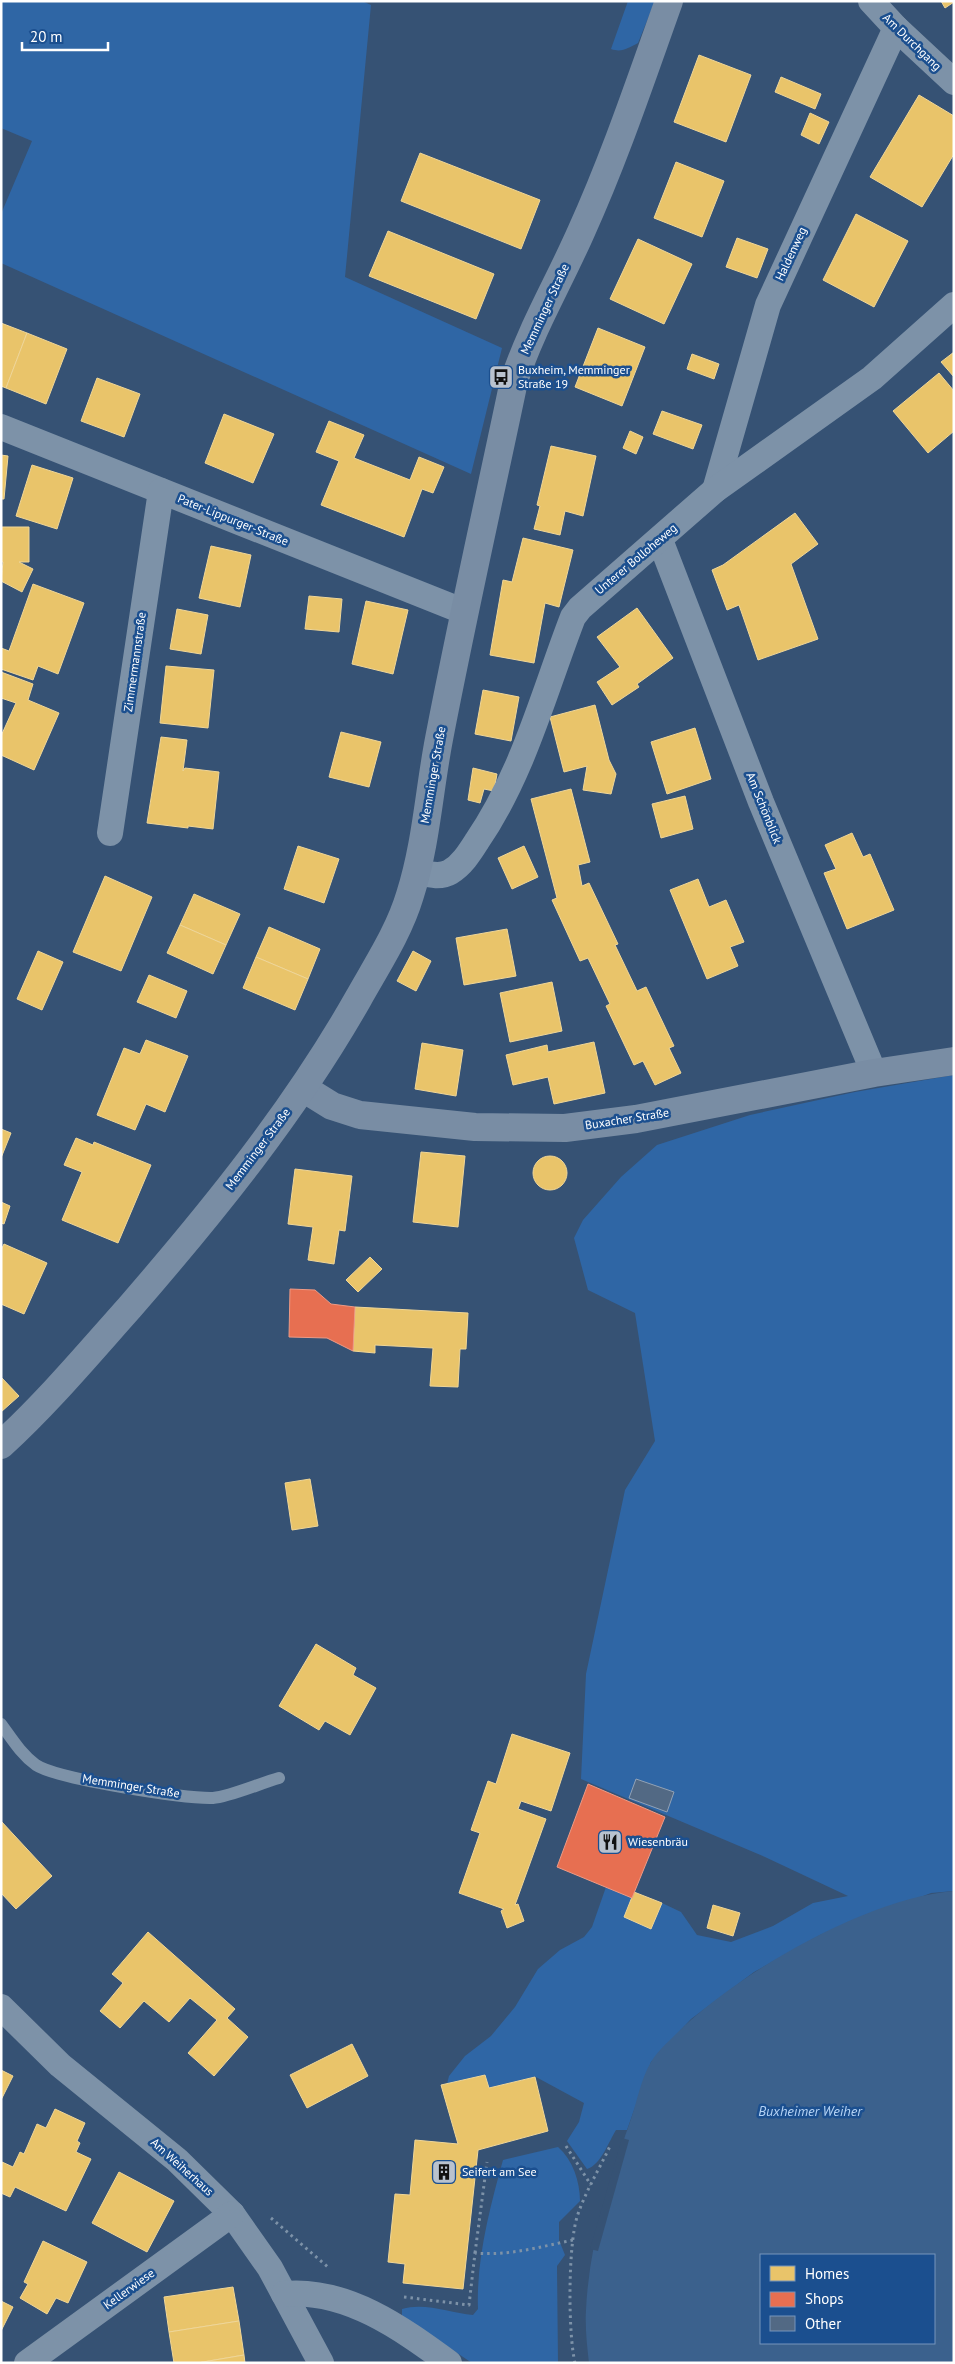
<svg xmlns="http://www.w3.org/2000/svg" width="955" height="2364" viewBox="0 0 955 2364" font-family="'PT Sans',sans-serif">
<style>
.green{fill:#2f66a5}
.water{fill:#3b618d;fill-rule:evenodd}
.pier{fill:#365274}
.homes{fill:#e9c46a;stroke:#f0d697}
.shops{fill:#e76f51;stroke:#ee9a85}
.building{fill:#526984;stroke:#92a2b6}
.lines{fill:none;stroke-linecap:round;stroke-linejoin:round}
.path{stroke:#7d92a8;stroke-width:3;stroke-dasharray:2.5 4;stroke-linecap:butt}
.lane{stroke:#7d92a8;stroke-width:12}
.street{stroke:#7d92a8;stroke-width:26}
.secondary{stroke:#798da4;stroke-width:28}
.labels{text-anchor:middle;stroke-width:5;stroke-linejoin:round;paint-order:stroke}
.street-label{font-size:12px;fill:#fff;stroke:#1b4f8f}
.poi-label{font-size:12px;fill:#fff;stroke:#1b4f8f;text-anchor:start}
.water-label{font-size:14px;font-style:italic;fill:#b5d3f5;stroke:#1b4f8f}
</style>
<rect width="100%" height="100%" fill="#365274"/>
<g class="green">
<path d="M1,1H362L371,5L345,277L502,348L471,474L1,263V214L32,141L1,128Z"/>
<path d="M628,1H655L638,43C628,48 622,53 611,49Z"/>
<path d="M954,1075V1891L931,1893L820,1935L754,1972L691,2019L651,2062L627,2130H616C609,2141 601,2165 587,2169L567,2141L579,2122L584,2103L536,2077L489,2088L485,2075L447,2084L449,2076L465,2056L491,2036L515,2007L538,1969L560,1950L584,1937L592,1927L606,1887L662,1903L681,1912L697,1935L731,1942L773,1926L813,1903L848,1896L765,1857L581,1779L586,1674L625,1490L655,1441L635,1313L588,1290L574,1238L583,1220L621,1177L657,1145L750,1115L855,1092Z"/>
<path d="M558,2147C573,2160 580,2182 580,2201L559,2222V2240L565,2255L557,2266L558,2363H472L402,2316V2309C425,2302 450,2313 473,2315L478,2309C476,2260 490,2207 503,2160Z"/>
</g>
<path class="water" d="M954,1891V2363H589C587,2346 585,2327 586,2310C589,2245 609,2181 631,2119C637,2101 641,2079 651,2062C656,2053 666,2044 673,2037C734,1975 866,1898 954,1891ZM761,2255H934V2343H761Z"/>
<path class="pier" d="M622,2138L629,2140L598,2251L590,2249Z"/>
<g class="homes">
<path d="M941,1H954V2L945,8Z"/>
<path d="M699,55L751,75L726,142L674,122Z"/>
<path d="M781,77L821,94L815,109L775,92Z"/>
<path d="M919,95L954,116V154L922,207L870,177Z"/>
<path d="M810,113L829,122L819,144L801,135Z"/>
<path d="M420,153L540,200L521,249L401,201Z"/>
<path d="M676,162L724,181L702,237L654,218Z"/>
<path d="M856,214L908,241L874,307L823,280Z"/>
<path d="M388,231L494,274L476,319L369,276Z"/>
<path d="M737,238L768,249L757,278L726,267Z"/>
<path d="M638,239L692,264L664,324L610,299Z"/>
<path d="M1,323L27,333L6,388L1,386Z"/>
<path d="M598,328L645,347L622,406L575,387Z"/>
<path d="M27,333L67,349L46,404L6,388Z"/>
<path d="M954,352V377L941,362Z"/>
<path d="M692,354L719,364L714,379L687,369Z"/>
<path d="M939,373L954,391V431L928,453L893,411Z"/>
<path d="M97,378L140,394L124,437L81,421Z"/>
<path d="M662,411L702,425L693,449L653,434Z"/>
<path d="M224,414L274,434L253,483L205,463Z"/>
<path d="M329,421L364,435L354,458L410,480L419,457L444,467L433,493L422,489L404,537L321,505L339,461L316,452Z"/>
<path d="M630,431L643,437L636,454L623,448Z"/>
<path d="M551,446L596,456L583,516L565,511L560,535L534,529L540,506L537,505Z"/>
<path d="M1,455L8,456L4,499H1Z"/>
<path d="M32,465L73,478L57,529L16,516Z"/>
<path d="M795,513L818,544L791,564L818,639L758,660L739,605L727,610L712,570L723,565Z"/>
<path d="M1,527H29V562H19L33,569L22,592L1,581L3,562H1Z"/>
<path d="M523,538L573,550L559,607L545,603L534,663L490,655L503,580L512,582Z"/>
<path d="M211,546L251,555L240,607L199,598Z"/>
<path d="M33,584L84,603L58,674L38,666L33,680L1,669V648L9,651Z"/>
<path d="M309,596L342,599L339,632L305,629Z"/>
<path d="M366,601L408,610L393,674L352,664Z"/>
<path d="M637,608L673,658L637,684L639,687L612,705L597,682L620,667L597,637Z"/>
<path d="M177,609L208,615L201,654L170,649Z"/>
<path d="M166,666L214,670L208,728L160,723Z"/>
<path d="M1,672L33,684L28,700L59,713L34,770L1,755V736L16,703L1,698Z"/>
<path d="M483,690L519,697L511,741L475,734Z"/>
<path d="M595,705L609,760L616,774L611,794L583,790L587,766L564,772L550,717Z"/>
<path d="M695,728L711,779L667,794L651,742Z"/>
<path d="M341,732L381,742L369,787L329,777Z"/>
<path d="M161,737L187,740L183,771L185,768L219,772L213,829L188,826V828L147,823Z"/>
<path d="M473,768L497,774L494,791L484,789L480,803L468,800Z"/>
<path d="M571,789L590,862L578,865L582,886L589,883L618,944L615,945L637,991L646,987L674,1046L669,1048L681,1073L655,1085L643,1061L634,1065L606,1006L610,1004L588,958L580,961L552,900L557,898L531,799Z"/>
<path d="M685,796L693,829L661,838L652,804Z"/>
<path d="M852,833L863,857L870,854L894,910L847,929L824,873L836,869L825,845Z"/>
<path d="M298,846L339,859L324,903L284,889Z"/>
<path d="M524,846L538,877L512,889L498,858Z"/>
<path d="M105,876L152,897L121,971L73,952Z"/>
<path d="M698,879L709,907L726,900L744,942L730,947L738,966L707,979L670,890Z"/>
<path d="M194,894L240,914L226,945L180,925Z"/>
<path d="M180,925L226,945L213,974L167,953Z"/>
<path d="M269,927L320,949L308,979L256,957Z"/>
<path d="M507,929L516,976L464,985L456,938Z"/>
<path d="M38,951L63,962L42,1010L17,999Z"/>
<path d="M413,951L431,961L416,991L397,981Z"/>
<path d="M256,957L308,979L295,1010L243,988Z"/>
<path d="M149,975L187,991L176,1018L137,1002Z"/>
<path d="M552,982L562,1031L510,1042L500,993Z"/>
<path d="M146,1040L188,1056L165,1112L146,1104L135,1130L97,1115L124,1048L140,1054Z"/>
<path d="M594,1042L605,1093L554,1104L548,1077L513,1085L506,1055L547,1045L548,1052Z"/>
<path d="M422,1043L463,1050L456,1096L415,1089Z"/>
<path d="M1,1129L11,1133L1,1158Z"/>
<path d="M76,1138L93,1145L94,1142L151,1165L118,1243L62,1220L82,1172L64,1165Z"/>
<path d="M421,1152L465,1156L458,1227L413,1222Z"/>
<circle cx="550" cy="1173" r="17"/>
<path d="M295,1169L352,1176L345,1231L339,1230L334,1264L308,1260L313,1227L288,1224Z"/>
<path d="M1,1202L10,1206L4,1224L1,1223Z"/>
<path d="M4,1244L47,1263L24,1314L1,1304V1250Z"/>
<path d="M370,1257L382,1269L358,1292L346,1280Z"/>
<path d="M355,1307L468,1313L466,1349H460L458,1387L430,1386L433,1348L375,1345V1353L353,1351Z"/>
<path d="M1,1377L19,1396L1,1412Z"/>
<path d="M310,1479L318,1526L292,1530L285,1483Z"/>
<path d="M316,1644L356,1668L353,1675L376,1688L350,1735L325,1721L319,1730L279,1706Z"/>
<path d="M512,1734L570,1753L551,1811L521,1801L518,1809L546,1819L515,1905L518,1904L524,1921L507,1928L501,1911L504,1909L459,1893L480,1833L471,1830L488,1781L496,1784Z"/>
<path d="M1,1821L52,1876L16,1909L1,1893Z"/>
<path d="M634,1892L662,1903L651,1929L624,1917Z"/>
<path d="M713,1905L740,1913L733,1936L707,1928Z"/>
<path d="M148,1932L235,2009L227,2018L248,2037L214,2076L188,2053L217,2020L190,1998L169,2022L144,2001L120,2028L100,2011L123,1983L112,1974Z"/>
<path d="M352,2044L368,2076L307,2108L290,2075Z"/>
<path d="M1,2070L13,2076L1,2100Z"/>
<path d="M485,2075L489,2088L535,2077L548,2131L478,2150L463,2289L403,2283L405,2264L388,2262L395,2194L410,2195L415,2140L458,2144L441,2085Z"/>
<path d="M55,2109L85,2123L77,2141L80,2143L76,2152L91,2159L66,2211L15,2187L10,2197L1,2193L2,2162L13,2167L20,2152L24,2154L37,2124L46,2128Z"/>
<path d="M119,2172L174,2201L147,2252L92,2223Z"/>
<path d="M43,2241L87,2262L68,2303L56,2298L47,2314L20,2298L28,2284L24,2282Z"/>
<path d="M233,2287L239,2321L169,2332L164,2297Z"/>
<path d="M1,2301L13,2307L1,2331Z"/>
<path d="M239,2321L244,2355L197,2363H174L169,2332Z"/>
<path d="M244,2355L245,2363H197Z"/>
</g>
<g class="shops">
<path d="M290,1289L315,1290L331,1304L355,1307L353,1351L327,1338L289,1337Z"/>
<path d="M588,1784L665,1817L632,1898L557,1867Z"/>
</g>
<path class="building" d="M636,1779L674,1792L667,1812L629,1798Z"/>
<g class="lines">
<g class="path">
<path d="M566,2146L591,2185"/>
<path d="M271,2218L329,2268"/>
<path d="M475,2253L487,2162"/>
<path d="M404,2297L469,2305L475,2253C508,2256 540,2247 573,2240"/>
<path d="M575,2363C568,2333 568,2247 577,2217C585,2192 600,2168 611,2144"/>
</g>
<path class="lane" d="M1,1724C12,1739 21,1754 36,1765C57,1779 185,1799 213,1798C229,1797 261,1783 279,1778"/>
<g class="street">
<path d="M871,1L896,28L954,82"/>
<path d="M1,427L465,612"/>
<path d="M715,490L768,305L896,28"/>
<path d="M660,540L761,802L874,1073"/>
<path d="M110,833L161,491"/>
<path d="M417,872C427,874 440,878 450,872C462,865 470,852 477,841C523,774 544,692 573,617L580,608L715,490L872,378L954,305"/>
<path d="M1,2007L60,2065L177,2160L232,2214L270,2268L321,2363"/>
<path d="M284,2294C346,2288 401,2328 449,2363"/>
<path d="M27,2363L232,2214"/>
</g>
<g class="secondary">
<path d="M303,1088L332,1106L360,1115L475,1127L565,1128L636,1119L874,1073L954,1061"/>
<path d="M1,1445C48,1402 88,1354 130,1307C214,1210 295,1110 358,999C377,965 399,932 410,895C426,845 429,791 439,739C462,619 489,500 514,381C531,329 559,282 581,232C615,157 641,79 669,1"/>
</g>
</g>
<defs>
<symbol id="bus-square" viewBox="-11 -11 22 22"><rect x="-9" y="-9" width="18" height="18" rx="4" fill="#b9c2ce" stroke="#1b4f8f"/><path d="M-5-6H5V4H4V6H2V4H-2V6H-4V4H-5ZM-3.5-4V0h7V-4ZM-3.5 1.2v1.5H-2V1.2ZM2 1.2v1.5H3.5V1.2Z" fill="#111"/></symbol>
<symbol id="restaurant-square" viewBox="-11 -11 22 22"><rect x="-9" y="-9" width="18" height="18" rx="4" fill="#b9c2ce" stroke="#1b4f8f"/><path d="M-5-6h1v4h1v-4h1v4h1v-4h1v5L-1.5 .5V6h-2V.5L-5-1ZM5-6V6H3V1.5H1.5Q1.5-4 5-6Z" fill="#111"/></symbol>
<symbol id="building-square" viewBox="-11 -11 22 22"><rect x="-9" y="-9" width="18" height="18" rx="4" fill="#b9c2ce" stroke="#1b4f8f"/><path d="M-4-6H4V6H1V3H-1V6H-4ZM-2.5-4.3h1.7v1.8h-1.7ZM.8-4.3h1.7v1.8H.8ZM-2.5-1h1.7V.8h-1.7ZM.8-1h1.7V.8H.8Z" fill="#111"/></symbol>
</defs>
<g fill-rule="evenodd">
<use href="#bus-square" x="487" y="363" width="28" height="28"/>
<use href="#restaurant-square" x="596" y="1828" width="28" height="28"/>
<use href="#building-square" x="430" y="2158" width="28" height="28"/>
</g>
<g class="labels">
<g class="street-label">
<text transform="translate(912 42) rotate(44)" y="4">Am Durchgang</text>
<text transform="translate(791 254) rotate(-65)" y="4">Haldenweg</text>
<text transform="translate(545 309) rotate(-65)" y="4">Memminger Straße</text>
<text transform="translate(233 520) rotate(22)" y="4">Pater-Lippurger-Straße</text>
<text transform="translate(636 559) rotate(-40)" y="4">Unterer Bolloheweg</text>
<text transform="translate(135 662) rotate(-82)" y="4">Zimmermannstraße</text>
<text transform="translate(433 775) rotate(-80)" y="4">Memminger Straße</text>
<text transform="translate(764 808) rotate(68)" y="4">Am Schönblick</text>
<text transform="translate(627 1119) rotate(-9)" y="4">Buxacher Straße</text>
<text transform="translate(258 1149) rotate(-53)" y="4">Memminger Straße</text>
<text transform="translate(131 1786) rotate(9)" y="4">Memminger Straße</text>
<text transform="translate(182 2167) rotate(42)" y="4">Am Weiherhaus</text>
<text transform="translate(129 2289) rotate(-36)" y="4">Kellerwiese</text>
</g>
<g class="poi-label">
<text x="518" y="374">Buxheim, Memminger<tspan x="518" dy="14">Straße 19</tspan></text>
<text x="628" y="1846">Wiesenbräu</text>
<text x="462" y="2176">Seifert am See</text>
</g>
<g class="water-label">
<text x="810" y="2116">Buxheimer Weiher</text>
</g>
</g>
<rect width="955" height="2364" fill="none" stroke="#ffffff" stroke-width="5"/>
<rect x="760" y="2254" width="175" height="90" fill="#1b4f8f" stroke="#7695bc"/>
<rect x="770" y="2266" width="25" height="15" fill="#e9c46a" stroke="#7695bc"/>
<text x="805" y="2279" font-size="15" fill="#ffffff">Homes</text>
<rect x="770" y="2292" width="25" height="15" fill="#e76f51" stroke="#7695bc"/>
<text x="805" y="2304" font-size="15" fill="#ffffff">Shops</text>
<rect x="770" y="2316" width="25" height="15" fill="#526984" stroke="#7695bc"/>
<text x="805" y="2329" font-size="15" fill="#ffffff">Other</text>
<path d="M22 42v8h86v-8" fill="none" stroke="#ffffff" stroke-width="2.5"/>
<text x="30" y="42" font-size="15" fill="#ffffff" stroke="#1b4f8f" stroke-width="4" paint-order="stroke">20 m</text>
</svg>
